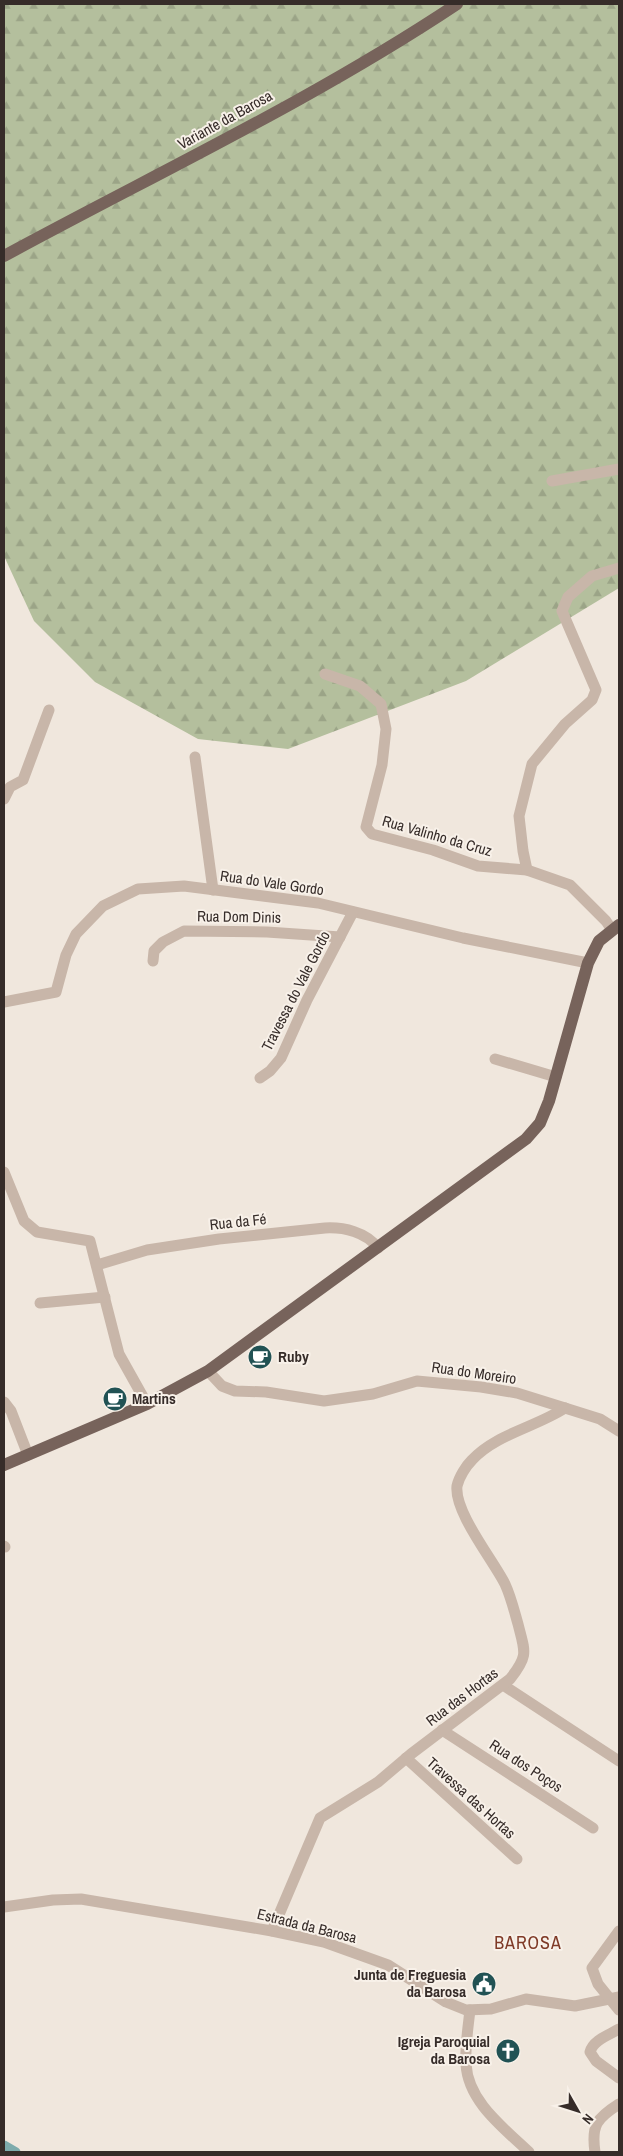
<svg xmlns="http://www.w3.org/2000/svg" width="623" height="2156" viewBox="0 0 623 2156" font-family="'Archivo Narrow',sans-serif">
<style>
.forest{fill:url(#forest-firs)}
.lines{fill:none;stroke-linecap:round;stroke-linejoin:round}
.canal{stroke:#7dabac;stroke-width:9}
.minor{stroke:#c8b6a9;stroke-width:11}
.major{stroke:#77635b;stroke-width:12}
.labels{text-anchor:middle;stroke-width:4;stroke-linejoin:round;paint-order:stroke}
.street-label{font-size:15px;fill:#362c29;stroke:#f8f1e9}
.poi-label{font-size:15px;font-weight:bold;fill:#362c29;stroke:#f8f1e9;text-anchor:start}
.quarter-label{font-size:18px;letter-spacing:1px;fill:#7f3a27;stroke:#f8f1e9}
</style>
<defs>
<pattern id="forest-firs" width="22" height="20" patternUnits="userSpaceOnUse" patternTransform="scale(1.25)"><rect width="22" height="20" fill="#b4bf9d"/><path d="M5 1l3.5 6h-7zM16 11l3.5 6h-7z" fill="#9ba487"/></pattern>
</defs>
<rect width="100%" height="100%" fill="#f0e7dd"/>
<path class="forest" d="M4,4H619V588L466,681L288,749L198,739L95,682L34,621L4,556Z"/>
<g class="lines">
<path class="canal" d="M4,2145L16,2152"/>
<g class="minor">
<path d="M552,481L619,469"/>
<path d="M325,674L360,686L381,704L386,729L382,765L366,827L372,834L433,850L478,866L527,870L570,885L606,921L612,930"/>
<path d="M195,757L213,890"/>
<path d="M4,799L10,787L23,780L49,710"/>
<path d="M527,870L523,851L519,816L532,764L565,724L592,700L596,690L562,611L568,597L592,576L619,568"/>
<path d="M153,961L154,951L163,942L184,931L267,932L340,937"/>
<path d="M4,1002L56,992L66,955L76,934L103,906L138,889L184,886L318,903L463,938L588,963"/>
<path d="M495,1059L556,1077"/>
<path d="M260,1078L270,1071L281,1058L307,1000L353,912"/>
<path d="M4,1172L24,1221L37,1232L90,1241L119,1354L147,1404"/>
<path d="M97,1265L147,1250L219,1239L325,1228C344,1227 366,1232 378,1248"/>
<path d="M40,1303L105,1297"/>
<path d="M208,1371L222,1386L235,1391L266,1392L324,1401L373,1394L417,1381L481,1387L517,1393L565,1408L600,1419L619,1431"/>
<path d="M4,1402L11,1411L28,1455"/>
<path d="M4,1546L5,1547"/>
<path d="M503,1685L619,1761"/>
<path d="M442,1730L593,1828"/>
<path d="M406,1758L517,1859"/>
<path d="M4,1907L53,1900L81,1899L272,1931L324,1942L388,1965L446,2002L466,2010L491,2009L526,1999L575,2006L619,1997"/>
<path d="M272,1931L320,1818L378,1782L411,1754L510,1679C529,1655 525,1652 518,1624C514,1610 511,1597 505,1584C493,1560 454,1512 457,1486C459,1477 466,1466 472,1460C496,1434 536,1427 565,1408"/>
<path d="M619,1931L592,1968L598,1984L619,2010"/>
<path d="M470,2010C468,2028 465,2046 466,2064C468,2102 504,2128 529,2152"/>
<path d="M619,2029C609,2035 593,2040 590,2052L596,2061L619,2078"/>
<path d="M595,2152C591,2125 597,2118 619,2104"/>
</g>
<g class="major">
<path d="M4,256C155,174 313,100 457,4"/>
<path d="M4,1465L147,1404L208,1371L526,1139L540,1123L549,1101L588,963L599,941L619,925"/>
</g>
</g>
<defs>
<symbol id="cafe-disc" viewBox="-11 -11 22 22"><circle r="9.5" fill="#215254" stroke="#f8f1e9"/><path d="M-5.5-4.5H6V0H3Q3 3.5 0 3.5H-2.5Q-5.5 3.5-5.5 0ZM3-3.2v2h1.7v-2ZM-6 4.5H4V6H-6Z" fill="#fff"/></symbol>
<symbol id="civic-disc" viewBox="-11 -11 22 22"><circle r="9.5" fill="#215254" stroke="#f8f1e9"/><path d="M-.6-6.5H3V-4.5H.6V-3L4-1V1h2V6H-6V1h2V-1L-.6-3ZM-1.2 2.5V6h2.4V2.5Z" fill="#fff"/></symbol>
<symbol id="church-disc" viewBox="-11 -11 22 22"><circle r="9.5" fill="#215254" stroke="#f8f1e9"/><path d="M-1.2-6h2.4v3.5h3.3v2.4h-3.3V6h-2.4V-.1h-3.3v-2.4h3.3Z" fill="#fff"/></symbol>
</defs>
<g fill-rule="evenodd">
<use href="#cafe-disc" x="246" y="1343" width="28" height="28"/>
<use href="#cafe-disc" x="101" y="1385" width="28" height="28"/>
<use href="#civic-disc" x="470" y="1970" width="28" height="28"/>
<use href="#church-disc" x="494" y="2037" width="28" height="28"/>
</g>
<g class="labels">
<g class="street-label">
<text transform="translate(225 120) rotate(-29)" y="5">Variante da Barosa</text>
<text transform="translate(437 836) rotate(16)" y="5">Rua Valinho da Cruz</text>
<text transform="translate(272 883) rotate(8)" y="5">Rua do Vale Gordo</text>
<text transform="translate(239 917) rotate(1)" y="5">Rua Dom Dinis</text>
<text transform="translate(296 991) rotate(-63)" y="5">Travessa do Vale Gordo</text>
<text transform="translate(238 1222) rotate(-6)" y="5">Rua da Fé</text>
<text transform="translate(474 1373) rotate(8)" y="5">Rua do Moreiro</text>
<text transform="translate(462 1697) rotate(-37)" y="5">Rua das Hortas</text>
<text transform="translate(526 1766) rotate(33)" y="5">Rua dos Poços</text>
<text transform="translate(471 1798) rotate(42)" y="5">Travessa das Hortas</text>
<text transform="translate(307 1926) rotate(14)" y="5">Estrada da Barosa</text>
</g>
<g class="poi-label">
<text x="278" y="1362">Ruby</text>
<text x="132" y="1404">Martins</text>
<text x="466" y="1980" text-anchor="end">Junta de Freguesia<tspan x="466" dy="17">da Barosa</tspan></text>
<text x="490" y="2047" text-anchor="end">Igreja Paroquial<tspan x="490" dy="17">da Barosa</tspan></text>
</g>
<g class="quarter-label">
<text x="528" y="1949">BAROSA</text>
</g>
</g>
<rect width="623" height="2156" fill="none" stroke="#362c29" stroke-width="10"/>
<g transform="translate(578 2111) rotate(129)" stroke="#f8f1e9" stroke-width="4" paint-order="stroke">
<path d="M0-4L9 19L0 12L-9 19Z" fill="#362c29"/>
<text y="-8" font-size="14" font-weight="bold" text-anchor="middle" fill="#362c29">N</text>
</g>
</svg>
